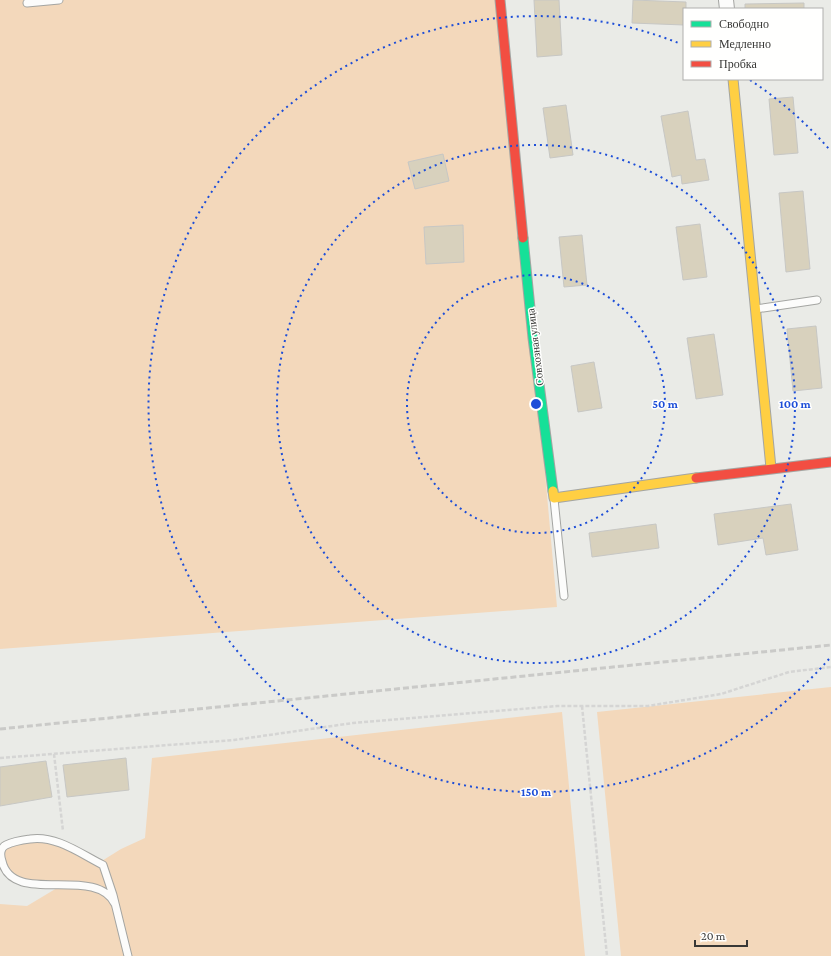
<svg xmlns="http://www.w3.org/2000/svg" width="831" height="956" viewBox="0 0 831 956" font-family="'Crimson Pro',serif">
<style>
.green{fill:#f3d8bb}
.building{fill:#d8d1bd;stroke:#c7c7c4}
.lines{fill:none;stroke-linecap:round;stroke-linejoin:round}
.lane-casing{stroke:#a4a5a2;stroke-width:9}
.street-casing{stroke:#a4a5a2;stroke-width:16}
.fast-casing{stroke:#a4a5a2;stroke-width:11}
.slow-casing{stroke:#a4a5a2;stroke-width:11}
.jam-casing{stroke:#a4a5a2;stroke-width:11}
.path{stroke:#d5d5d4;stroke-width:2.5;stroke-dasharray:4 2;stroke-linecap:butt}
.lane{stroke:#fcfcfb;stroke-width:7}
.street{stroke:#fcfcfb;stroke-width:14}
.fast{stroke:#16e098;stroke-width:9}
.slow{stroke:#ffcf43;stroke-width:9}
.jam{stroke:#f24e42;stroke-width:9}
.rail{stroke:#cacac8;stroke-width:3;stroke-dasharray:6 3;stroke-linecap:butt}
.ring{fill:none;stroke:#1d4ed8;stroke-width:2;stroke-dasharray:2 4}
.labels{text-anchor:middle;stroke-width:3;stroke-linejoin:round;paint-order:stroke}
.street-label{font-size:11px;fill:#383836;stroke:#fffffe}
.centre{fill:#1d4ed8;stroke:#fffffe;stroke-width:2}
.ring-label{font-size:12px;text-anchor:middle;font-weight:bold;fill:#1d4ed8;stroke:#fffffe;stroke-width:3;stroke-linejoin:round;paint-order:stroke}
</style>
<rect width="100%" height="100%" fill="#eaebe7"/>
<g class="green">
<path d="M0,0H496L533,338L557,607L0,649Z"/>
<path d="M831,687V956H621L597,712Z"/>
<path d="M562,712L585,956H0V904L27,906L62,885L12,878L1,858L8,844L52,839L97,864L121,849L145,838L152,758Z"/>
</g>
<g class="building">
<path d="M534,0H559L562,55L537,57Z"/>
<path d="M633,0L686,2V9H684V25L632,23Z"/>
<path d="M804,3V9H745V4Z"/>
<path d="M793,97L798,153L774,155L769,99Z"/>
<path d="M566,105L573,155L550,158L543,108Z"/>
<path d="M688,111L696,160L705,159L709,180L682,184L681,175L672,177L661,116Z"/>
<path d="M443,154L449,181L415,189L408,162Z"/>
<path d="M803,191L810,269L786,272L779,193Z"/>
<path d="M700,224L707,277L683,280L676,227Z"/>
<path d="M463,225L464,262L426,264L424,227Z"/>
<path d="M582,235L587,285L564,287L559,237Z"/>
<path d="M816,326L822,388L793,391L787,329Z"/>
<path d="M714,334L723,395L696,399L687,338Z"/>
<path d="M594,362L602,408L578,412L571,366Z"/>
<path d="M791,504L798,550L766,555L763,538L718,545L714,514Z"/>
<path d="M656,524L659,548L592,557L589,533Z"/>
<path d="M126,758L129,790L67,797L63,765Z"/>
<path d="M46,761L52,797L0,806V767Z"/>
</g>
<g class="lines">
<defs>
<g id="lane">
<path d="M27,3L59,0"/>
<path d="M756,309L817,300"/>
<path d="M554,499L564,596"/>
<path d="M115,904C96,864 12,907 2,861C0,855 0,848 6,845C14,841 22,840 30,839C56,835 81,854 103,865L113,895L128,956"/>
</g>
<path id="street" d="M726,0L727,9"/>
<path id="fast" d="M523,238L533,338L553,491"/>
<g id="slow">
<path d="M733,79L771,468"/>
<path d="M553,491L554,498L696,478"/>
</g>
<g id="jam">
<path d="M500,0L523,238"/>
<path d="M696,478L831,462"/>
</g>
</defs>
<use href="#lane" class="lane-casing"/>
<use href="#street" class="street-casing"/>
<use href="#fast" class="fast-casing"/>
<use href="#slow" class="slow-casing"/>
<use href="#jam" class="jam-casing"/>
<g class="path">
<path d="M582,706L607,956"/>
<path d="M54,754L63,831"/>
<path d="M0,758L234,740L353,723L557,706H648L721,694L789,672L831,667"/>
</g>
<use href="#lane" class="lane"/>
<use href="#street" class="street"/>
<use href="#fast" class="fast"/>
<use href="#slow" class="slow"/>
<use href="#jam" class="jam"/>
<path class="rail" d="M0,729L831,645"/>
</g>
<g class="ring">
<circle cx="536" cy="404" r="129"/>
<circle cx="536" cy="404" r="259"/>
<path d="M829 659A388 388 0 1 1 681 44M750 80A388 388 0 0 1 829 149"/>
</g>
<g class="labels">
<g class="street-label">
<text transform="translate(535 347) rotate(-97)" y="4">Совхозная улица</text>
</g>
</g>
<circle cx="536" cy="404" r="6" class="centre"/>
<g class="ring-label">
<text x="665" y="408">50 m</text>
<text x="795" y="408">100 m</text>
<text x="536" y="796">150 m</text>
</g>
<rect x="683" y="8" width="140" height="72" fill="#fffffe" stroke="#afafae"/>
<rect x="691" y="21" width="20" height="6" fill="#16e098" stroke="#afafae"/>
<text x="719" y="28" font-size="12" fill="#383836">Свободно</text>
<rect x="691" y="41" width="20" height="6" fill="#ffcf43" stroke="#afafae"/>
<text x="719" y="48" font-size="12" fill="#383836">Медленно</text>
<rect x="691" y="61" width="20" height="6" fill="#f24e42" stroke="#afafae"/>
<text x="719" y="68" font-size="12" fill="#383836">Пробка</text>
<path d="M695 940v6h52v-6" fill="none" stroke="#383836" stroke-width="2"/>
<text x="701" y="940" font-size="12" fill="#383836" stroke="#fffffe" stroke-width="3" paint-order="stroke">20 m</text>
</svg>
